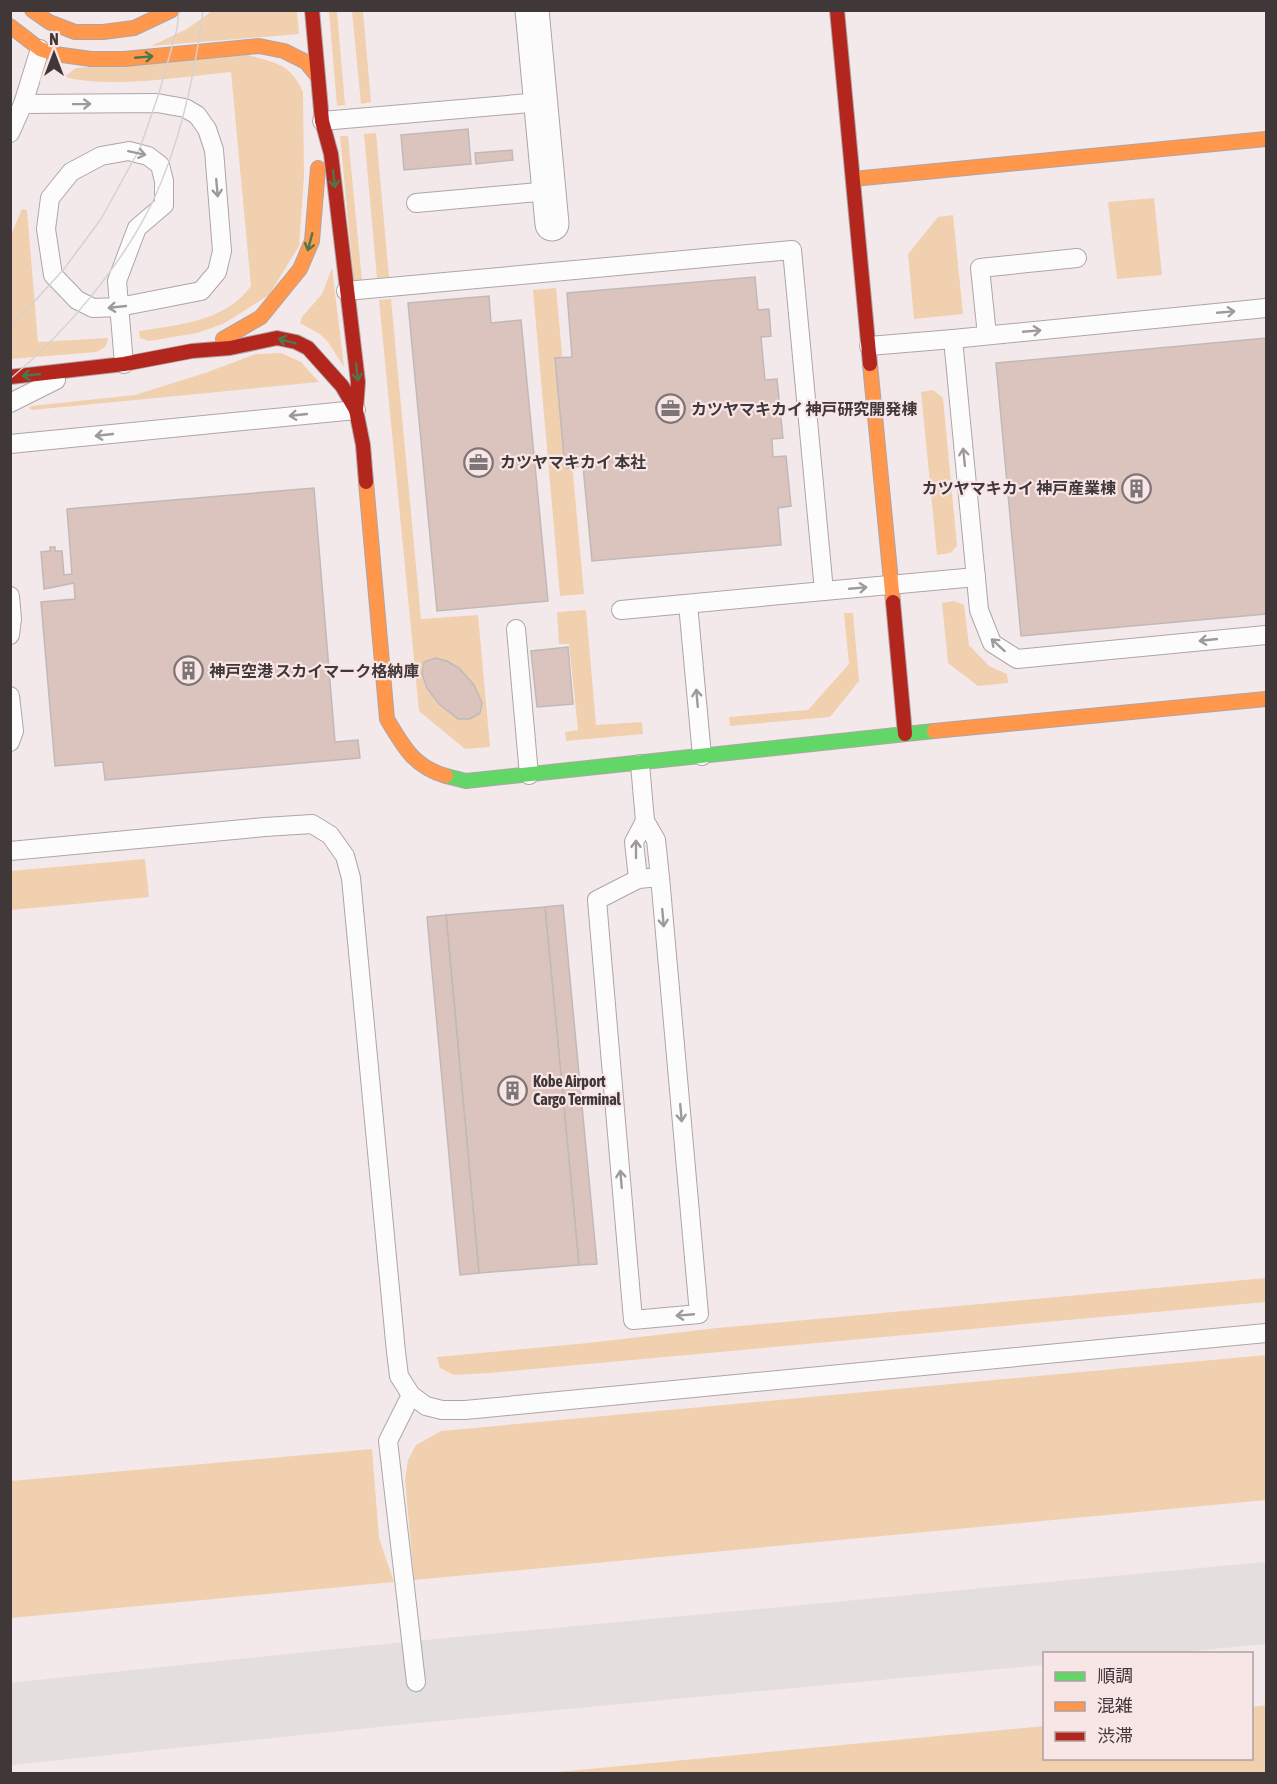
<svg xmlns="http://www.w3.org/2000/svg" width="1277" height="1784" viewBox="0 0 1277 1784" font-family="'Asap Condensed','Noto Sans JP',sans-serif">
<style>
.green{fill:#f0d0af}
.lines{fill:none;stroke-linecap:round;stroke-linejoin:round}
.taxiway{stroke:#e4dede;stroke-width:82}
.building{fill:#dac4bd;stroke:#c1b9b8;stroke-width:1.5}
.lane-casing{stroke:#aea5a6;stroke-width:20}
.street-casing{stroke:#aea5a6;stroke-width:35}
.fast-casing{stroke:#aea5a6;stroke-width:16}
.slow-casing{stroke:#aea5a6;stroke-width:16}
.jam-casing{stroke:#aea5a6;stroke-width:16}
.lane{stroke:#fdfcfc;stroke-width:18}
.street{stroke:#fdfcfc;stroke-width:33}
.fast{stroke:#63d668;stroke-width:14}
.slow{stroke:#ff974d;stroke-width:14}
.jam{stroke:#b3261e;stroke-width:14}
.tram{stroke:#d5d2d2;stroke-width:1.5}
.oneway{stroke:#4d774b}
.oneway2{stroke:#9e9a9a}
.labels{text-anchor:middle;stroke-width:4.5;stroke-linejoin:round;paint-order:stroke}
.poi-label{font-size:16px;font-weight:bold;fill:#3f3738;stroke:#f8e5e6;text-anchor:start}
</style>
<rect width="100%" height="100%" fill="#f4e9ea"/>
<g class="green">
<path d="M212,11H297L299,34L151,46L187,29Z"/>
<path d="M329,11H337L345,105L337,106Z"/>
<path d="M352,11H363L371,102L361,104Z"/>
<path d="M248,55C276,63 290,63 303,92L304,176L299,246L269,295L223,324L197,333L149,341L140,338L139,331C179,325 226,321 251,286L231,72C179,77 114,89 64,77L76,68Z"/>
<path d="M376,133L389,277L377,278L364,134Z"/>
<path d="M340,136H348L362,281L354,282Z"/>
<path d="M1154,198L1162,275L1117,279L1108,202Z"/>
<path d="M22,209L27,210L38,342L108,338C108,347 102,349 96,352L11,359V235Z"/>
<path d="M953,215L963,314L914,319L908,254L938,217Z"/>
<path d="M332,268L344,367L328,342L320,334L300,323L302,317L322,294Z"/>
<path d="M556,288L584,594L560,596L533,290Z"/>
<path d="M391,299L421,619L478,615L490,747L465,749L419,711L379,300Z"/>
<path d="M281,353L301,362L319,382L32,410L29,408L31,406L135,395L205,373L256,354Z"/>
<path d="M933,390L943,398L957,546L950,553L937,555L921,392Z"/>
<path d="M954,601L964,605L969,645L989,666L1007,674L1008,683L978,686L948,663L942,603Z"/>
<path d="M586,610L596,725L642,722L643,734L566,741L565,732L578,730L569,644H559L557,612Z"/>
<path d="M844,613H853L859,681L830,717L730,726L729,717L808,710L849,664Z"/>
<path d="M145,859L149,897L11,910V871Z"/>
<path d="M1266,1278V1302L490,1373L454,1375L440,1368L437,1357L588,1343L717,1328Z"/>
<path d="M1266,1355V1500L414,1580L405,1480L408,1460L416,1445L441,1431Z"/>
<path d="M372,1449L379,1538L394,1582L11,1618V1481Z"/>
<path d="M1266,1705V1773H546L1044,1726V1758H1252V1707Z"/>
</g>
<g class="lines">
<path class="taxiway" d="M10,1724L416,1682L1266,1603"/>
</g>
<g class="building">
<path d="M468,129L471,164L404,170L401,135Z"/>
<path d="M512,150L513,160L476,164L475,153Z"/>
<path d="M755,277L758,310L769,309L771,336L761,337L765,380L777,379L783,438L772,439L773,457L786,456L791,506L778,508L781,545L592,561L583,466L565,468L555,358L572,357L567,293Z"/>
<path d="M489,296L491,323L521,320L548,601L437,611L408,303Z"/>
<path d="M1266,338V614L1021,636L996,363Z"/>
<path d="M314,488L335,742L358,740L360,758L105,780L103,762L55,766L41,602L75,599L74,583L44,589L41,552L50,551V547H55V551H62L64,575L72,574L67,509Z"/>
<path d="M568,647L573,704L537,707L531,651Z"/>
<path d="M435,658L447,661L459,668L474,685L482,703L480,713L470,719H458L439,704L427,688L422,674L424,662Z"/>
<path d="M563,905L597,1264L579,1265L545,907Z"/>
<path d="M545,907L579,1265L479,1273L446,915Z"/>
<path d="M446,915L479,1273L460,1275L427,917Z"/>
</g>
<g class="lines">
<defs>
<g id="lane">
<path d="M23,104L157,103L185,108L197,115L207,129L214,150L222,251L217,272L201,291L119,307L93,308L77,300L53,275L46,229L50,198L71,172L101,156L129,151L148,156L160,165L164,181V205L137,228L117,281L124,364"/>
<path d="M322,121L541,102"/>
<path d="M10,133L23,104L40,49"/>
<path d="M416,203L549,191"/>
<path d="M346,291L792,250L824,591L621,610"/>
<path d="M987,335L980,268L1077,258"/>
<path d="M953,339L979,610L992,643L1017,659L1266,635"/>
<path d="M869,346L953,339L1266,308"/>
<path d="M10,403L56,380"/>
<path d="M10,444L356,410"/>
<path d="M824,591L976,577"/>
<path d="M10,596L12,619L10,635"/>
<path d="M688,604L702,756"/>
<path d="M516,629L529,775"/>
<path d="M10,696L14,731L10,742"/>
<path d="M640,764L645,821L656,840L660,877L699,1314L633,1320L597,900L638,879L660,877"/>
<path d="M10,851L265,827L312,824L330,835L345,856L351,878L396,1352L399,1376L411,1395L426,1406L442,1410H465L1266,1333"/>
<path d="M638,879L634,842L645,821"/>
<path d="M411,1395L388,1441L416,1682"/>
</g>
<path id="street" d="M532,10L552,224"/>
<path id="fast" d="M446,776L466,781L934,731"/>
<g id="slow">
<path d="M32,10L49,22L75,32H103L134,28L172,10"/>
<path d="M10,26L40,49L55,54L91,59H124L259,46L284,51L306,62L318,77"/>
<path d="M853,179L1266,139"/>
<path d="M223,339L261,317L300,269L312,241L318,168"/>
<path d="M870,364L893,602"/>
<path d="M366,482L387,719C403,746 414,767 446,776"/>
<path d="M934,731L1266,699"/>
</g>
<g id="jam">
<path d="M312,10L322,121L331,154L358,382L356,410L363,445L366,482"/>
<path d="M837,10L870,364"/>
<path d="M10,377L124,364L192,351L230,348L277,338L296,342L308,348L342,386L356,410"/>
<path d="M893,602L905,734"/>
</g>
</defs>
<use href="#lane" class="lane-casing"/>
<use href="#street" class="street-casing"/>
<use href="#fast" class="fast-casing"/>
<use href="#slow" class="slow-casing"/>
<use href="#jam" class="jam-casing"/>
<use href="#lane" class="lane"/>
<use href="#street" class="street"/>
<use href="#fast" class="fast"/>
<use href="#slow" class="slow"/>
<use href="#jam" class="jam"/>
<g class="tram">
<path d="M10,325L22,315L64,269L101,219L140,148L159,93L177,29L179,10"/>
<path d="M10,379C66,332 121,267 153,201C181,141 195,75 203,10"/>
</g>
</g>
<defs><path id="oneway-shaft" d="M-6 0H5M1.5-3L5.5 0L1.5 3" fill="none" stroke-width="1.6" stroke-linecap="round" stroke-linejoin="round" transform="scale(1.5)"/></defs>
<g class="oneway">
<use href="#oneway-shaft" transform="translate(144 57) rotate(-5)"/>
<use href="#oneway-shaft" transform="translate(334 179) rotate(84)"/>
<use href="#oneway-shaft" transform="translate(310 242) rotate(105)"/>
<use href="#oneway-shaft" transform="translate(287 341) rotate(-165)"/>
<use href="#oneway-shaft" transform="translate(357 372) rotate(83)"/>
<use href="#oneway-shaft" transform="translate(31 375) rotate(174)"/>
</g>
<g class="oneway2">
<use href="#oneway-shaft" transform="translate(82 104) rotate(-1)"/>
<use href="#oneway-shaft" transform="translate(137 153) rotate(12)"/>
<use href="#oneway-shaft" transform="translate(217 188) rotate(85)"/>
<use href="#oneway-shaft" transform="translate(117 307) rotate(174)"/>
<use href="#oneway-shaft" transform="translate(1226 312) rotate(-5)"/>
<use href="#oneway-shaft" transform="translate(1032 331) rotate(-5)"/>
<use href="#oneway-shaft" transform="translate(298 415) rotate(174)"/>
<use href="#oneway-shaft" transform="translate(104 435) rotate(174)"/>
<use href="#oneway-shaft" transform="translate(964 457) rotate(-96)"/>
<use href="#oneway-shaft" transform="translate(858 588) rotate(-5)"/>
<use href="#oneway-shaft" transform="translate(1208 640) rotate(174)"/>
<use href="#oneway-shaft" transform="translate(998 645) rotate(-138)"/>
<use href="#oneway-shaft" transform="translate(697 698) rotate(-95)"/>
<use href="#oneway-shaft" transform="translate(636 849) rotate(-90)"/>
<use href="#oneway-shaft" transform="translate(663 918) rotate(85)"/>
<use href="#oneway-shaft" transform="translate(681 1113) rotate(85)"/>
<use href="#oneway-shaft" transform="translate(621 1179) rotate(-95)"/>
<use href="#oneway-shaft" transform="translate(685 1315) rotate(175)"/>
</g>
<defs>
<symbol id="office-ring" viewBox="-11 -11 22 22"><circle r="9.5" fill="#f8e5e6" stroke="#7e7576" stroke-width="1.5"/><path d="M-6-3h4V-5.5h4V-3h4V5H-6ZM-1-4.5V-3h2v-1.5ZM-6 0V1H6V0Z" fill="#7e7576"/></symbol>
<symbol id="building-ring" viewBox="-11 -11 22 22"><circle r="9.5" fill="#f8e5e6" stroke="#7e7576" stroke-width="1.5"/><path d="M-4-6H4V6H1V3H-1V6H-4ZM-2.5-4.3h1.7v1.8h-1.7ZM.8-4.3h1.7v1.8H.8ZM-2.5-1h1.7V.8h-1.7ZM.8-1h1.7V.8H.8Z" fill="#7e7576"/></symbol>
</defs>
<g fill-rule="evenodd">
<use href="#office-ring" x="654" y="392" width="33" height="33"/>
<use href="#office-ring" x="462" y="446" width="33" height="33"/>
<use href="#building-ring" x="1120" y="472" width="33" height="33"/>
<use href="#building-ring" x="172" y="654" width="33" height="33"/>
<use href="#building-ring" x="496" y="1074" width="33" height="33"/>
</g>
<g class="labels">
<g class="poi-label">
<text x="691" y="415">カツヤマキカイ 神戸研究開発棟</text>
<text x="500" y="468">カツヤマキカイ 本社</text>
<text x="1116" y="494" text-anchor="end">カツヤマキカイ 神戸産業棟</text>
<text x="209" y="677">神戸空港 スカイマーク格納庫</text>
<text x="533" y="1087">Kobe Airport<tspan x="533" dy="18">Cargo Terminal</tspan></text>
</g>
</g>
<rect width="1277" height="1784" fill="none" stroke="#3f3738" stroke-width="24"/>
<rect x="1043" y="1652" width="210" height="108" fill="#f8e5e6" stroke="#ae9fa0" stroke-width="1.5"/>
<rect x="1055" y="1672" width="30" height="9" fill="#63d668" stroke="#ae9fa0" stroke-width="1.5"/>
<text x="1097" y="1682" font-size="18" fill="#3f3738">順調</text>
<rect x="1055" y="1702" width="30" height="9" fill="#ff974d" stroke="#ae9fa0" stroke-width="1.5"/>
<text x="1097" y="1712" font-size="18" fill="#3f3738">混雑</text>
<rect x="1055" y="1732" width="30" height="9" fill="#b3261e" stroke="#ae9fa0" stroke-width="1.5"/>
<text x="1097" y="1742" font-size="18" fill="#3f3738">渋滞</text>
<g transform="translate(54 54)" stroke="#f8e5e6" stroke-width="4.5" paint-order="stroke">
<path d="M0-4.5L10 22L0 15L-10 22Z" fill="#3f3738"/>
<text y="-9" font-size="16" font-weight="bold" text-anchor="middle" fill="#3f3738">N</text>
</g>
</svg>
